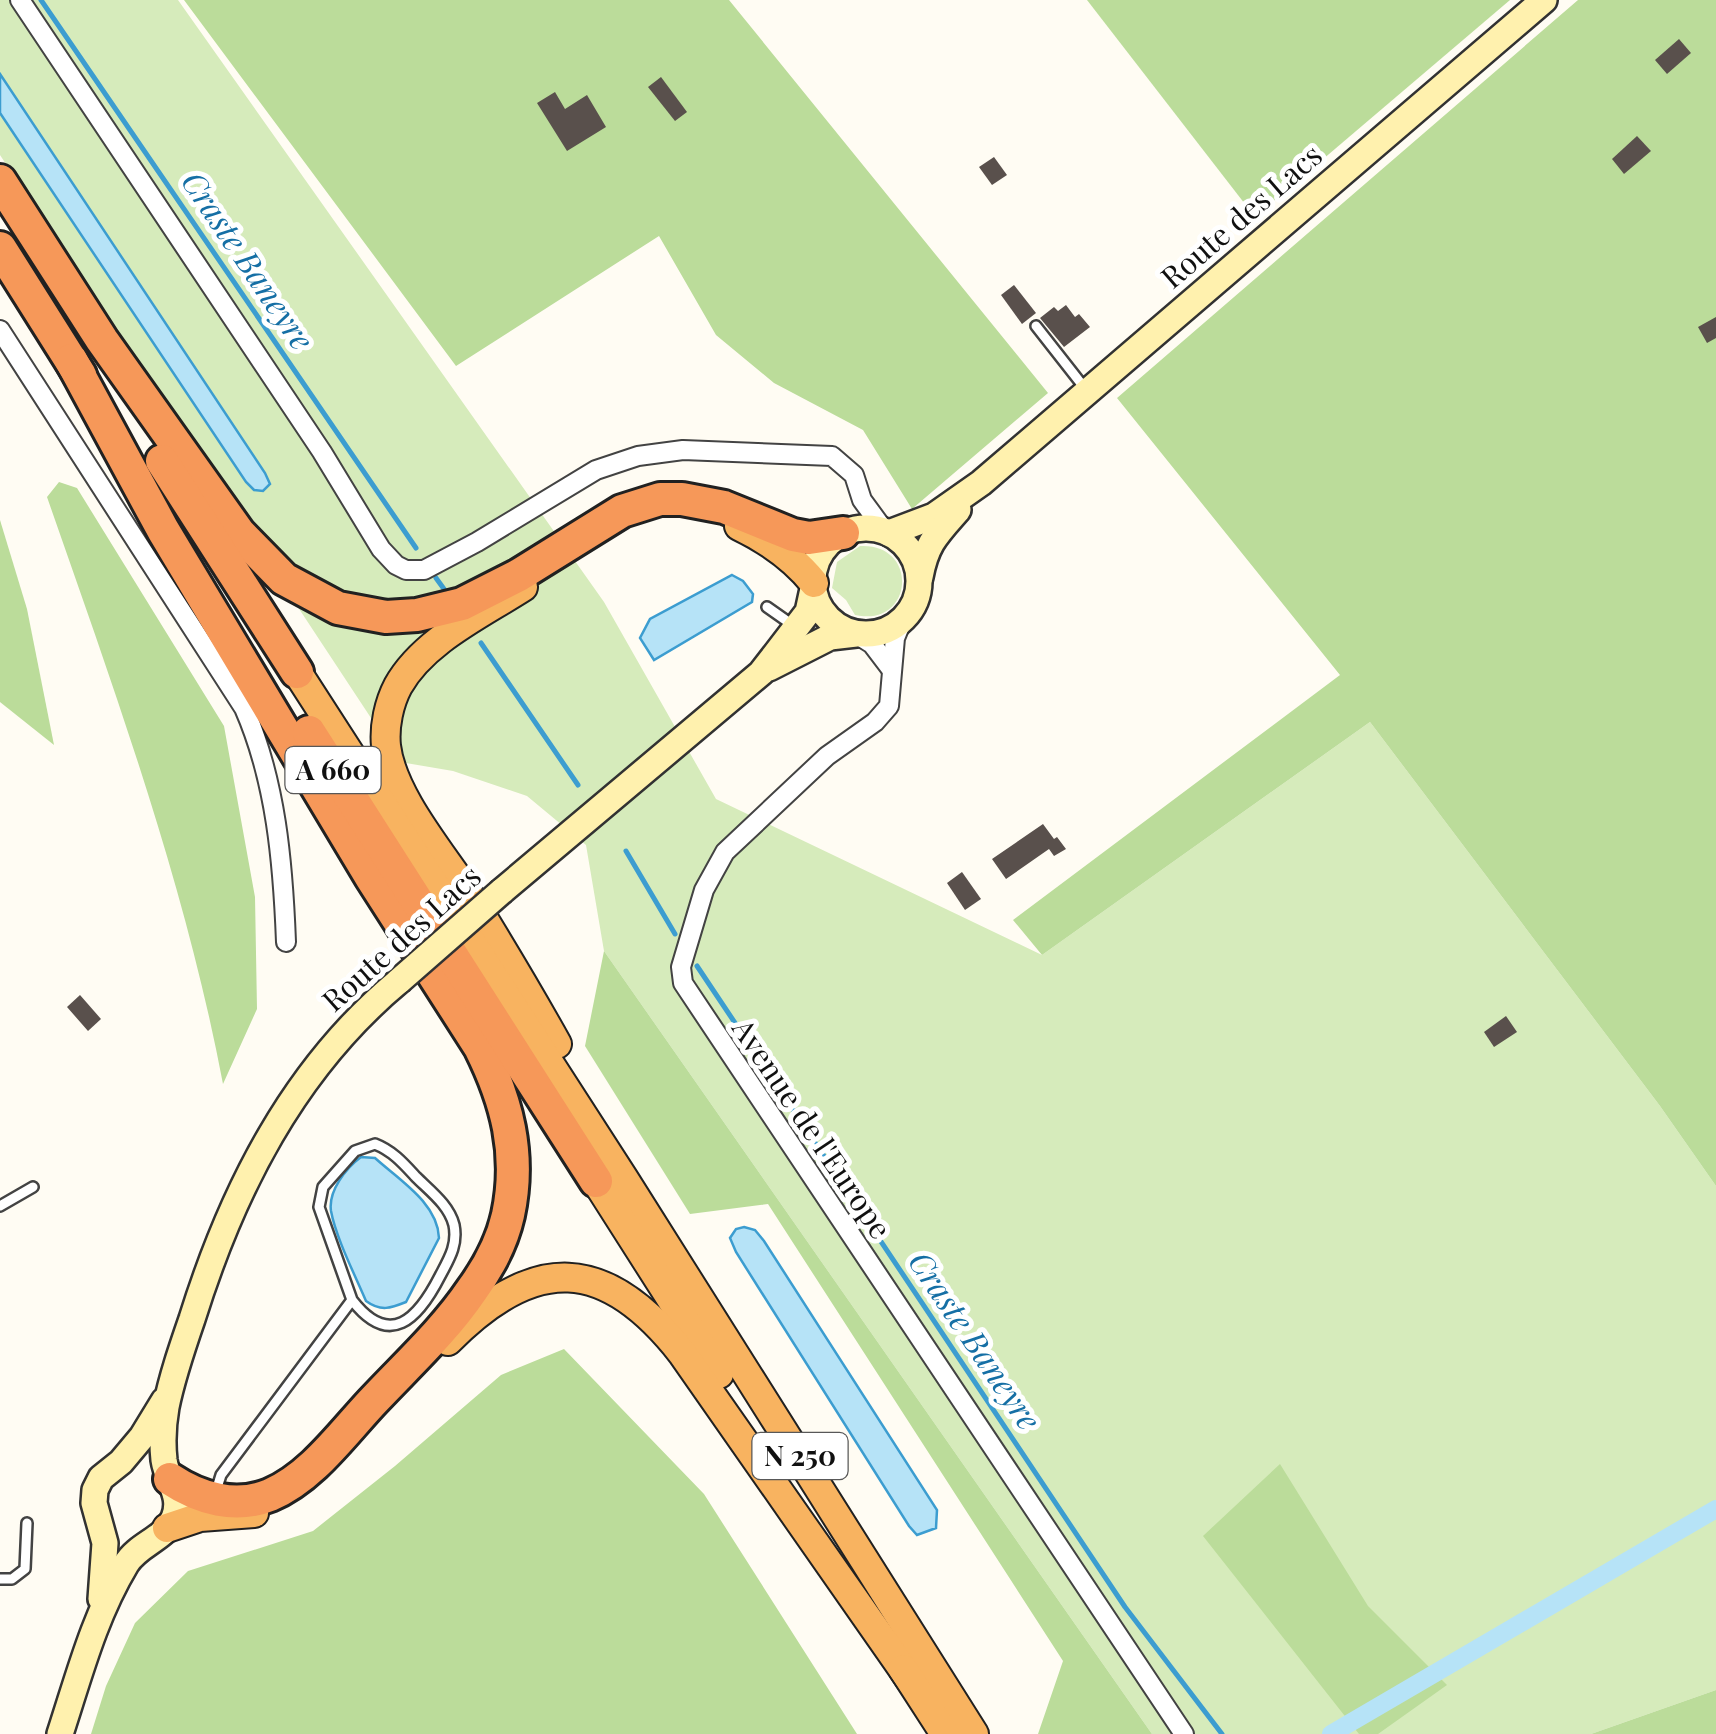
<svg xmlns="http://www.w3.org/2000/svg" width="1716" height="1734" viewBox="0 0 1716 1734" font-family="'Playfair Display',serif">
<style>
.green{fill:#d6ebbb}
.forest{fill:#bbdc9a}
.water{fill:#b6e3f7;stroke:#3c9dd0;stroke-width:2.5}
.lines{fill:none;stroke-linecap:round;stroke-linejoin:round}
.stream{stroke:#3c9dd0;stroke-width:5}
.canal{stroke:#b6e3f7;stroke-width:18}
.building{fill:#59504c}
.service-casing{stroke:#434343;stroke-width:14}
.minor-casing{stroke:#434343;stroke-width:22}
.secondary-casing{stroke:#323232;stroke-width:30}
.trunk-casing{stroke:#212121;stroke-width:32}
.motorway-casing{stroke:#212121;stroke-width:38}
.service{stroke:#fff;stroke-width:9}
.minor{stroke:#fff;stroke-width:18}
.secondary{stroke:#fff1ae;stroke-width:25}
.trunk{stroke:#f8b360;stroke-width:28}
.motorway{stroke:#f69859;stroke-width:32}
.secondary-bridge-casing{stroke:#323232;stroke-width:30;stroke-linecap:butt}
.secondary-bridge{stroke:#fff1ae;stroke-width:25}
.labels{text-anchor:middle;stroke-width:10;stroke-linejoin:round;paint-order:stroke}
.shield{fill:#fff;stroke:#585858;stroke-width:2.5}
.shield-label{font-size:28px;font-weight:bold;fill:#101010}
.street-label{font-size:30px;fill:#101010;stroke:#fff}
.water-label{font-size:32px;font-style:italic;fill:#156fa5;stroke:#fff}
</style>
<rect width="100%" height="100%" fill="#fffcf3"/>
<g class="green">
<path d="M0,0H178L604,602L716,799L1042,955L1370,722L1660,1106L1716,1186V1690L1591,1734H1152L604,951L586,845L527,796L453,771L400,762L0,155Z"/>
<path d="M860,546C920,543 914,628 855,615L846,600L832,588L837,562Z"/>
</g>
<g class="forest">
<path d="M184,0H729L1048,393L912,509L863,430L774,383L716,335L659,236L456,366Z"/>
<path d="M1087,0H1510L1255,217Z"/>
<path d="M1578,0H1716V1186L1660,1106L1370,722L1042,955L1013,920L1340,675L1117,398Z"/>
<path d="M59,482L77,488L224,726L255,897L257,1009L223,1084C185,883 114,689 47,497Z"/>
<path d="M0,520L27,609L54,745L0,702Z"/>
<path d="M604,951L1152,1734H1038L1063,1661L768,1204L690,1214L585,1046Z"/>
<path d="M564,1349L704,1494L857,1734H91L106,1686L135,1623L188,1571L313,1531L395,1466L501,1375Z"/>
<path d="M1280,1464L1368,1606L1447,1685L1378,1734H1359L1203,1536Z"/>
<path d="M1716,1690V1734H1591Z"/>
</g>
<g class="water">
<path d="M0,74L265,473L270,484L263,491L254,490L246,482L0,113Z"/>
<path d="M732,575L743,581L753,594L752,602L654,660L640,638L650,619Z"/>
<path d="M361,1157L375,1158C398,1179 438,1203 439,1238L406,1302C391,1308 381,1312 366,1301C355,1275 336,1238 331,1211C328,1191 346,1168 361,1157Z"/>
<path d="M744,1227L755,1230L764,1241L937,1510L936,1528L917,1535L909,1526L736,1252L730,1238L736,1229Z"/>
</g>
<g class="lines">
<g class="stream">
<path d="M41,0L416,548"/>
<path d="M436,578L444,589"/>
<path d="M481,643L578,785"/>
<path d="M626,851L675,934"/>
<path d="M697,966L1125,1607L1222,1734"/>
</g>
<path class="canal" d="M1331,1734L1716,1509"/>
</g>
<g class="building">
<path d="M1679,39L1691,53L1667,74L1655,60Z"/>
<path d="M661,77L687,112L675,121L648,87Z"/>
<path d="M555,92L565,109L587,95L606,127L567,151L537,103Z"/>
<path d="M1637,136L1651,151L1624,174L1612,159Z"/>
<path d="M994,157L1007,175L992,185L979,167Z"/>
<path d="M1014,285L1036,313L1022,324L1001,295Z"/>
<path d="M1066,305L1075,317L1079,314L1090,327L1064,347L1040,318L1054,307L1058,311Z"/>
<path d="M1716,317V338L1707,343L1698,327Z"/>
<path d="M1043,824L1054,839L1057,837L1066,849L1054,856L1049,849L1006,879L992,859Z"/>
<path d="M962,872L981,899L965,910L947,883Z"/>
<path d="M80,995L101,1019L88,1031L67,1007Z"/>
<path d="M1506,1016L1517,1032L1494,1047L1484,1032Z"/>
</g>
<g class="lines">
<defs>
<g id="service">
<path d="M1036,326L1087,391"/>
<path d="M767,607L794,626"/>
<path d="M0,1206L33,1187"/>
<path d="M216,1491L221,1475L352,1300L319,1207L323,1187L355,1151L375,1144C393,1151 404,1164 416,1177C430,1191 449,1205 454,1225C458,1245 449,1259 440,1276C418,1319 390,1349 352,1300"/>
<path d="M0,1579H12L25,1569L27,1523"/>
</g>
<g id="minor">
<path d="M20,0L322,452L381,549L396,565L406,570H424L477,542L596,470L638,456L683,450L832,456L854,475L862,500L884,530"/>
<path d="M0,330L244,708C276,781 283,863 286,942"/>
<path d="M902,621L895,638L889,706L875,722L827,756L725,852L704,890L681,967L683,983L1184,1734"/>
<path d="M856,634L872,644L891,669"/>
</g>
<g id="secondary">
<circle cx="866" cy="581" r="53"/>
<path d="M889,533L934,516L981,483L1544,0"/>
<path d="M920,577C926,544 936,535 958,510"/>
<path d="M769,668L830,637L856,634"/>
<path d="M502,891L761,673L808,612L813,589"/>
<path d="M101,1599L105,1543L94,1503L95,1490L101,1478L121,1462L142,1437L164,1401"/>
<path d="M60,1734C79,1676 94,1617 126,1564C138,1544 165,1539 174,1518C183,1496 167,1481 164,1460C162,1442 163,1424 166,1407C172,1377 182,1348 192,1319C232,1191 293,1069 399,981"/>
</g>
<g id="trunk">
<path d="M739,526C768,540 794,558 814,583"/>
<path d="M523,587C481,614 423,641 398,686C389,703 384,726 386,746C392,795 440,851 467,892C498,942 528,992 557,1044"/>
<path d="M297,672L624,1179L974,1734"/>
<path d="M596,1181L719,1374"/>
<path d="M448,1341C534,1254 605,1255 682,1353L912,1682"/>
<path d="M167,1528L200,1517L254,1513"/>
<path d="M903,1669L945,1734"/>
</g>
<g id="motorway">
<path d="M0,181L102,340L239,533L284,579L338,608L386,617L417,615L462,604L519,575L622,511L660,499H682L724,507L793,535L809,538L843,533"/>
<path d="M0,248L80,375"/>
<path d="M71,360L163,530L371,877L480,1047C507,1101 521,1154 508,1215C502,1242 488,1268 472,1290C445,1330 409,1363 376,1398C345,1430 313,1477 270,1495C236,1509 200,1499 170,1479"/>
<path d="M162,461L297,672"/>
<path d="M309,732L596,1181"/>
</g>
</defs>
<use href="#service" class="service-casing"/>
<use href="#minor" class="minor-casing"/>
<use href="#secondary" class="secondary-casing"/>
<use href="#trunk" class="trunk-casing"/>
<use href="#motorway" class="motorway-casing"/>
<use href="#service" class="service"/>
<use href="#minor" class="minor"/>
<use href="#secondary" class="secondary"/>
<use href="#trunk" class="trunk"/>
<use href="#motorway" class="motorway"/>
<defs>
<path id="secondary-bridge" d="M399,981L502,891"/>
</defs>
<use href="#secondary-bridge" class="secondary-bridge-casing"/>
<use href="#secondary-bridge" class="secondary-bridge"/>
</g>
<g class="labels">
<g class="shield">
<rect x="285.5" y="747" width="95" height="46" rx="8"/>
<rect x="752.5" y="1433" width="95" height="46" rx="8"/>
</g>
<g class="shield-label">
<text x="333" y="780">A 660</text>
<text x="800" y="1466">N 250</text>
</g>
<g class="street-label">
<text transform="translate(1242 217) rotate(-41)" y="10">Route des Lacs</text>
<text transform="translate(402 939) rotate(-42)" y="10">Route des Lacs</text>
<text transform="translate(811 1129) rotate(56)" y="10">Avenue de l'Europe</text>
</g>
<g class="water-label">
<text transform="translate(247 261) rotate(56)" y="11">Craste Baneyre</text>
<text transform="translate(974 1341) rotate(56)" y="11">Craste Baneyre</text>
</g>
</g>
</svg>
